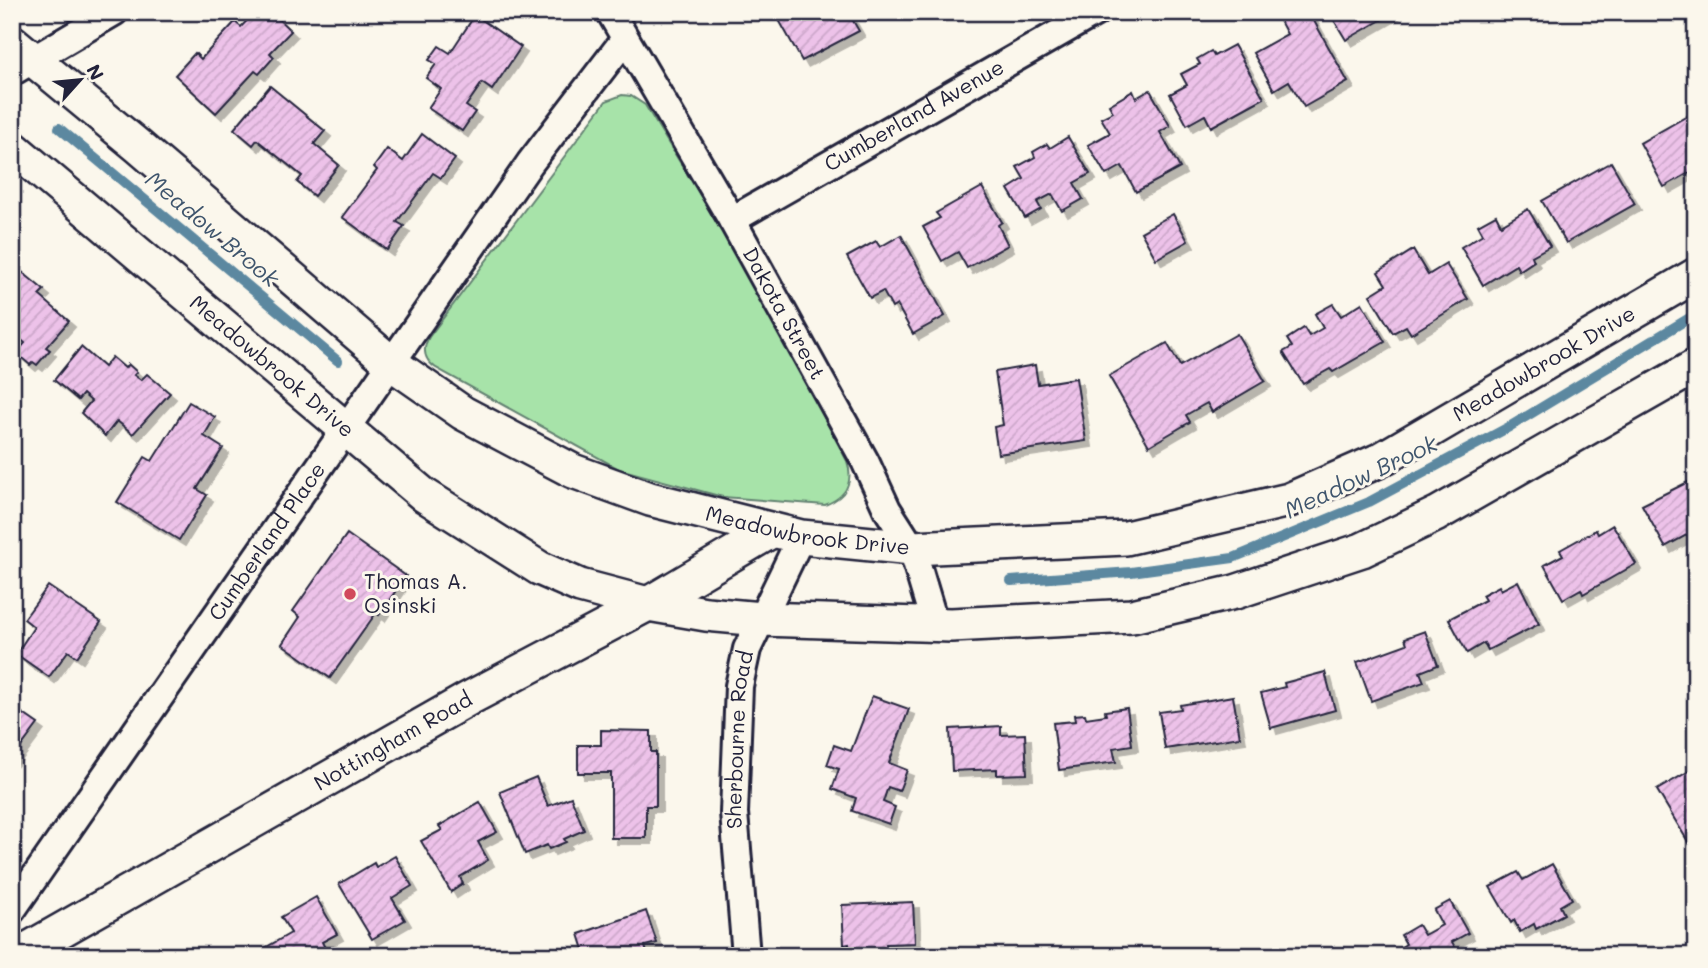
<svg xmlns="http://www.w3.org/2000/svg" width="1708" height="968" viewBox="0 0 1708 968" font-family="Mali,sans-serif">
<style>
.grass{fill:#a7e3a9;stroke:#648272;stroke-width:2}
.lines{fill:none;stroke-linecap:round;stroke-linejoin:round}
.stream{stroke:#5c88a0;stroke-width:10}
.building{fill:url(#building-hatch);stroke:#22223b;stroke-width:2;filter:url(#shadow)}
.minor-casing{stroke:#22223b;stroke-width:32}
.tertiary-casing{stroke:#22223b;stroke-width:38}
.minor{stroke:#fbf7ec;stroke-width:26}
.tertiary{stroke:#fbf7ec;stroke-width:33}
.poi-dot{fill:#d1495b;stroke:#fbf7ec;stroke-width:2.5}
.labels{text-anchor:middle;stroke-width:6;stroke-linejoin:round;paint-order:stroke}
.street-label{font-size:21px;fill:#22223b;stroke:#fbf7ec}
.poi-label{font-size:21px;fill:#22223b;stroke:#fbf7ec;text-anchor:start}
.water-label{font-size:23px;font-style:italic;fill:#3f556d;stroke:#fbf7ec}
</style>
<defs>
<pattern id="building-hatch" width="6" height="6" patternUnits="userSpaceOnUse" patternTransform="scale(1.75)"><rect width="6" height="6" fill="#edc2e9"/><path d="M-1 1l2-2M0 6l6-6M5 7l2-2" fill="none" stroke="#cba6c9"/></pattern>
<filter id="shadow"><feDropShadow dx="6" dy="6" stdDeviation="0" flood-color="#0004"/></filter>
</defs>
<rect width="100%" height="100%" fill="#fbf7ec"/>
<filter id="ink" filterUnits="userSpaceOnUse"><feTurbulence type="fractalNoise" baseFrequency=".0143" numOctaves="2"/><feDisplacementMap in="SourceGraphic" scale="14" xChannelSelector="R" yChannelSelector="G"/><feConvolveMatrix kernelMatrix="1 2 1 2 8 2 1 2 1" color-interpolation-filters="sRGB"/></filter>
<g filter="url(#ink)">
<path class="grass" d="M622,95L631,96L645,105L752,280L847,461C854,482 846,497 825,505L723,497L619,469L436,368C424,360 422,349 429,337L606,101Z"/>
<g class="lines">
<g class="stream">
<path d="M59,128L338,361"/>
<path d="M1011,581L1131,572L1233,558L1369,502L1509,427L1696,314"/>
</g>
</g>
<g class="building">
<path d="M255,12H271L291,31L270,53L274,57L259,74L255,71L216,113L175,75L195,53L201,59L235,22L241,27Z"/>
<path d="M794,12H848L859,31L802,61L779,20Z"/>
<path d="M1297,12H1309L1348,82L1304,107L1289,81L1274,90L1253,53L1287,34L1280,21Z"/>
<path d="M1329,12H1395L1346,40Z"/>
<path d="M475,15L521,47L492,90L482,83L466,106L475,112L462,131L428,108L441,89L426,78L436,64L429,60L439,46L450,53Z"/>
<path d="M1234,45L1264,98L1211,127L1205,115L1187,125L1170,94L1187,85L1181,74L1200,64L1197,59L1211,51L1214,56Z"/>
<path d="M270,86L325,131L314,144L339,165L314,196L297,182L302,176L257,140L253,145L234,129Z"/>
<path d="M1150,90L1170,126L1160,132L1180,168L1136,192L1122,166L1106,175L1088,145L1110,133L1101,118L1113,112L1109,105L1133,91L1136,98Z"/>
<path d="M1696,97V169L1664,187L1640,143L1696,111L1690,101Z"/>
<path d="M422,134L455,159L441,178L433,173L397,222L404,226L387,250L342,217L377,170L374,167L387,149L403,161Z"/>
<path d="M1068,137L1090,174L1074,183L1083,199L1062,211L1052,194L1037,202L1041,209L1025,218L1008,189L1024,179L1017,167L1035,157L1033,152L1047,144L1050,148Z"/>
<path d="M1611,162L1635,204L1566,243L1542,201Z"/>
<path d="M982,187L1002,222L998,225L1008,245L967,268L958,252L942,261L923,227L940,218L936,213Z"/>
<path d="M1528,209L1550,246L1532,256L1534,261L1519,271L1516,265L1483,285L1461,247L1483,234L1478,225L1496,215L1501,225Z"/>
<path d="M1173,214L1188,241L1156,259L1141,232Z"/>
<path d="M901,235L945,316L913,334L897,305L892,308L883,291L870,298L847,257L876,241L880,247Z"/>
<path d="M1413,250L1428,275L1446,264L1468,299L1411,334L1406,326L1393,333L1370,295L1386,285L1378,272Z"/>
<path d="M16,267L44,290L39,295L69,321L46,347L50,350L37,365L33,362L30,365L16,353L25,343L12,332V272Z"/>
<path d="M1362,303L1385,342L1333,372L1330,369L1303,384L1283,352L1292,347L1287,339L1304,328L1309,336L1323,328L1315,314L1333,304L1341,316Z"/>
<path d="M1237,334L1265,381L1212,412L1207,403L1186,415L1190,422L1149,446L1109,376L1167,343L1180,366Z"/>
<path d="M81,347L104,367L112,357L125,368L128,364L137,372L134,375L141,380L147,374L170,393L133,434L117,421L105,436L81,413L91,401L83,394L78,400L54,380Z"/>
<path d="M1035,365L1038,384L1076,378L1086,441L998,454L994,427L1003,425L995,372Z"/>
<path d="M189,402L215,417L204,436L223,448L197,489L207,495L179,540L117,502L145,457L152,461Z"/>
<path d="M1696,474V530L1665,547L1642,505L1694,479L1692,476Z"/>
<path d="M1613,525L1636,564L1583,594L1581,589L1563,599L1544,565L1563,555L1560,550L1596,530L1598,534Z"/>
<path d="M347,534L406,576L379,615L376,613L330,678L282,644L300,617L293,611Z"/>
<path d="M1518,581L1539,624L1488,650L1484,643L1467,653L1449,619L1485,600L1482,595L1499,586L1501,590Z"/>
<path d="M48,586L101,622L77,657L68,651L49,677L16,654L34,627L24,619Z"/>
<path d="M1425,631L1438,665L1420,672L1424,682L1371,701L1357,662L1407,644L1405,638Z"/>
<path d="M1325,672L1335,710L1271,728L1261,693L1285,687L1284,683Z"/>
<path d="M872,696L909,709L889,763L907,770L899,791L888,787L883,802L895,807L889,824L852,811L856,798L832,789L839,769L827,765L834,745L851,751Z"/>
<path d="M1233,696L1240,737L1165,749L1159,712L1181,709L1180,705Z"/>
<path d="M12,706L38,724L12,759Z"/>
<path d="M1127,708L1132,745L1113,748L1116,762L1059,770L1053,723L1075,721L1074,715L1085,714L1086,718L1106,715L1105,711Z"/>
<path d="M1001,726V735L1025,734L1027,774L997,775V769L952,771L950,729Z"/>
<path d="M601,730L651,731V752H656V806H646V838H611V773H578V745H601Z"/>
<path d="M1696,767V842L1690,845L1657,790Z"/>
<path d="M536,777L548,806L571,797L584,830L564,839L566,842L549,849L547,845L525,854L500,792Z"/>
<path d="M480,802L497,832L478,842L488,860L460,877L463,884L451,892L421,841L442,830L439,826Z"/>
<path d="M395,856L412,886L392,898L405,920L372,939L339,884L374,863L376,867Z"/>
<path d="M1552,864L1572,899L1560,906L1564,914L1536,929L1534,924L1520,932L1514,920L1511,923L1490,887L1518,872L1523,880Z"/>
<path d="M316,897L337,934L322,942L329,956H260L258,952L291,933L281,917Z"/>
<path d="M1450,901L1468,933L1452,942L1460,956H1387L1406,944L1401,935L1418,925L1424,935L1442,925L1434,910Z"/>
<path d="M913,902L915,943L886,944L887,956H849V944L844,945L842,905Z"/>
<path d="M646,911L657,943L645,946L648,956H586L579,934Z"/>
</g>
<g class="lines">
<defs>
<g id="minor">
<path id="s1" d="M610,12L732,220L865,461L887,509L912,548L935,625"/>
<path d="M12,72L114,12"/>
<path id="s2" d="M732,220L1096,12"/>
<path id="s3" d="M12,910L530,163L625,39"/>
<path id="s4" d="M746,956L734,813L739,686L747,649L801,537"/>
</g>
<g id="tertiary">
<path id="s5" d="M12,42L138,146L391,363L463,413L573,471L650,499L801,537L912,548L1126,538L1289,500L1380,460L1696,275"/>
<path id="s6" d="M12,147L424,495L539,568L580,586L648,604L706,614L761,619L951,625L1132,616L1235,592L1362,550L1437,514L1696,366"/>
<path id="s7" d="M16,956L468,699L648,604L771,531"/>
</g>
</defs>
<use href="#minor" class="minor-casing"/>
<use href="#tertiary" class="tertiary-casing"/>
<use href="#minor" class="minor"/>
<use href="#tertiary" class="tertiary"/>
</g>
</g>
<circle class="poi-dot" cx="350" cy="594" r="7"/>
<g class="labels">
<g class="street-label">
<text dy="7" stroke="none"><textPath href="#s2" startOffset="210">Cumberland Avenue</textPath></text>
<text dy="7" stroke="none"><textPath href="#s1" startOffset="348">Dakota Street</textPath></text>
<text dy="7" stroke="none"><textPath href="#s5" startOffset="1729">Meadowbrook Drive</textPath></text>
<text dy="7" stroke="none"><textPath href="#s6" startOffset="340">Meadowbrook Drive</textPath></text>
<text dy="7" stroke="none"><textPath href="#s5" startOffset="952">Meadowbrook Drive</textPath></text>
<text dy="7" stroke="none"><textPath href="#s3" startOffset="448">Cumberland Place</textPath></text>
<text dy="7" stroke="none"><textPath href="#s4" startOffset="217">Sherbourne Road</textPath></text>
<text dy="7" stroke="none"><textPath href="#s7" startOffset="434">Nottingham Road</textPath></text>
</g>
<g class="poi-label">
<text x="364" y="589">Thomas A.<tspan x="364" dy="24">Osinski</tspan></text>
</g>
<g class="water-label">
<text transform="translate(212 229) rotate(40)" y="8">Meadow Brook</text>
<text transform="translate(1361 477) rotate(-25)" y="8">Meadow Brook</text>
</g>
</g>
<rect width="1708" height="968" fill="none" stroke="#fbf7ec" stroke-width="42"/>
<rect x="21" y="21" width="1666" height="926" fill="none" stroke="#22223b" stroke-width="2.5" filter="url(#ink)"/>
<g transform="translate(80 80) rotate(63)" stroke="#fbf7ec" stroke-width="5" paint-order="stroke">
<path d="M0-5L12 26L0 18L-12 26Z" fill="#22223b"/>
<text y="-10" font-size="19" font-weight="bold" text-anchor="middle" fill="#22223b">N</text>
</g>
</svg>
